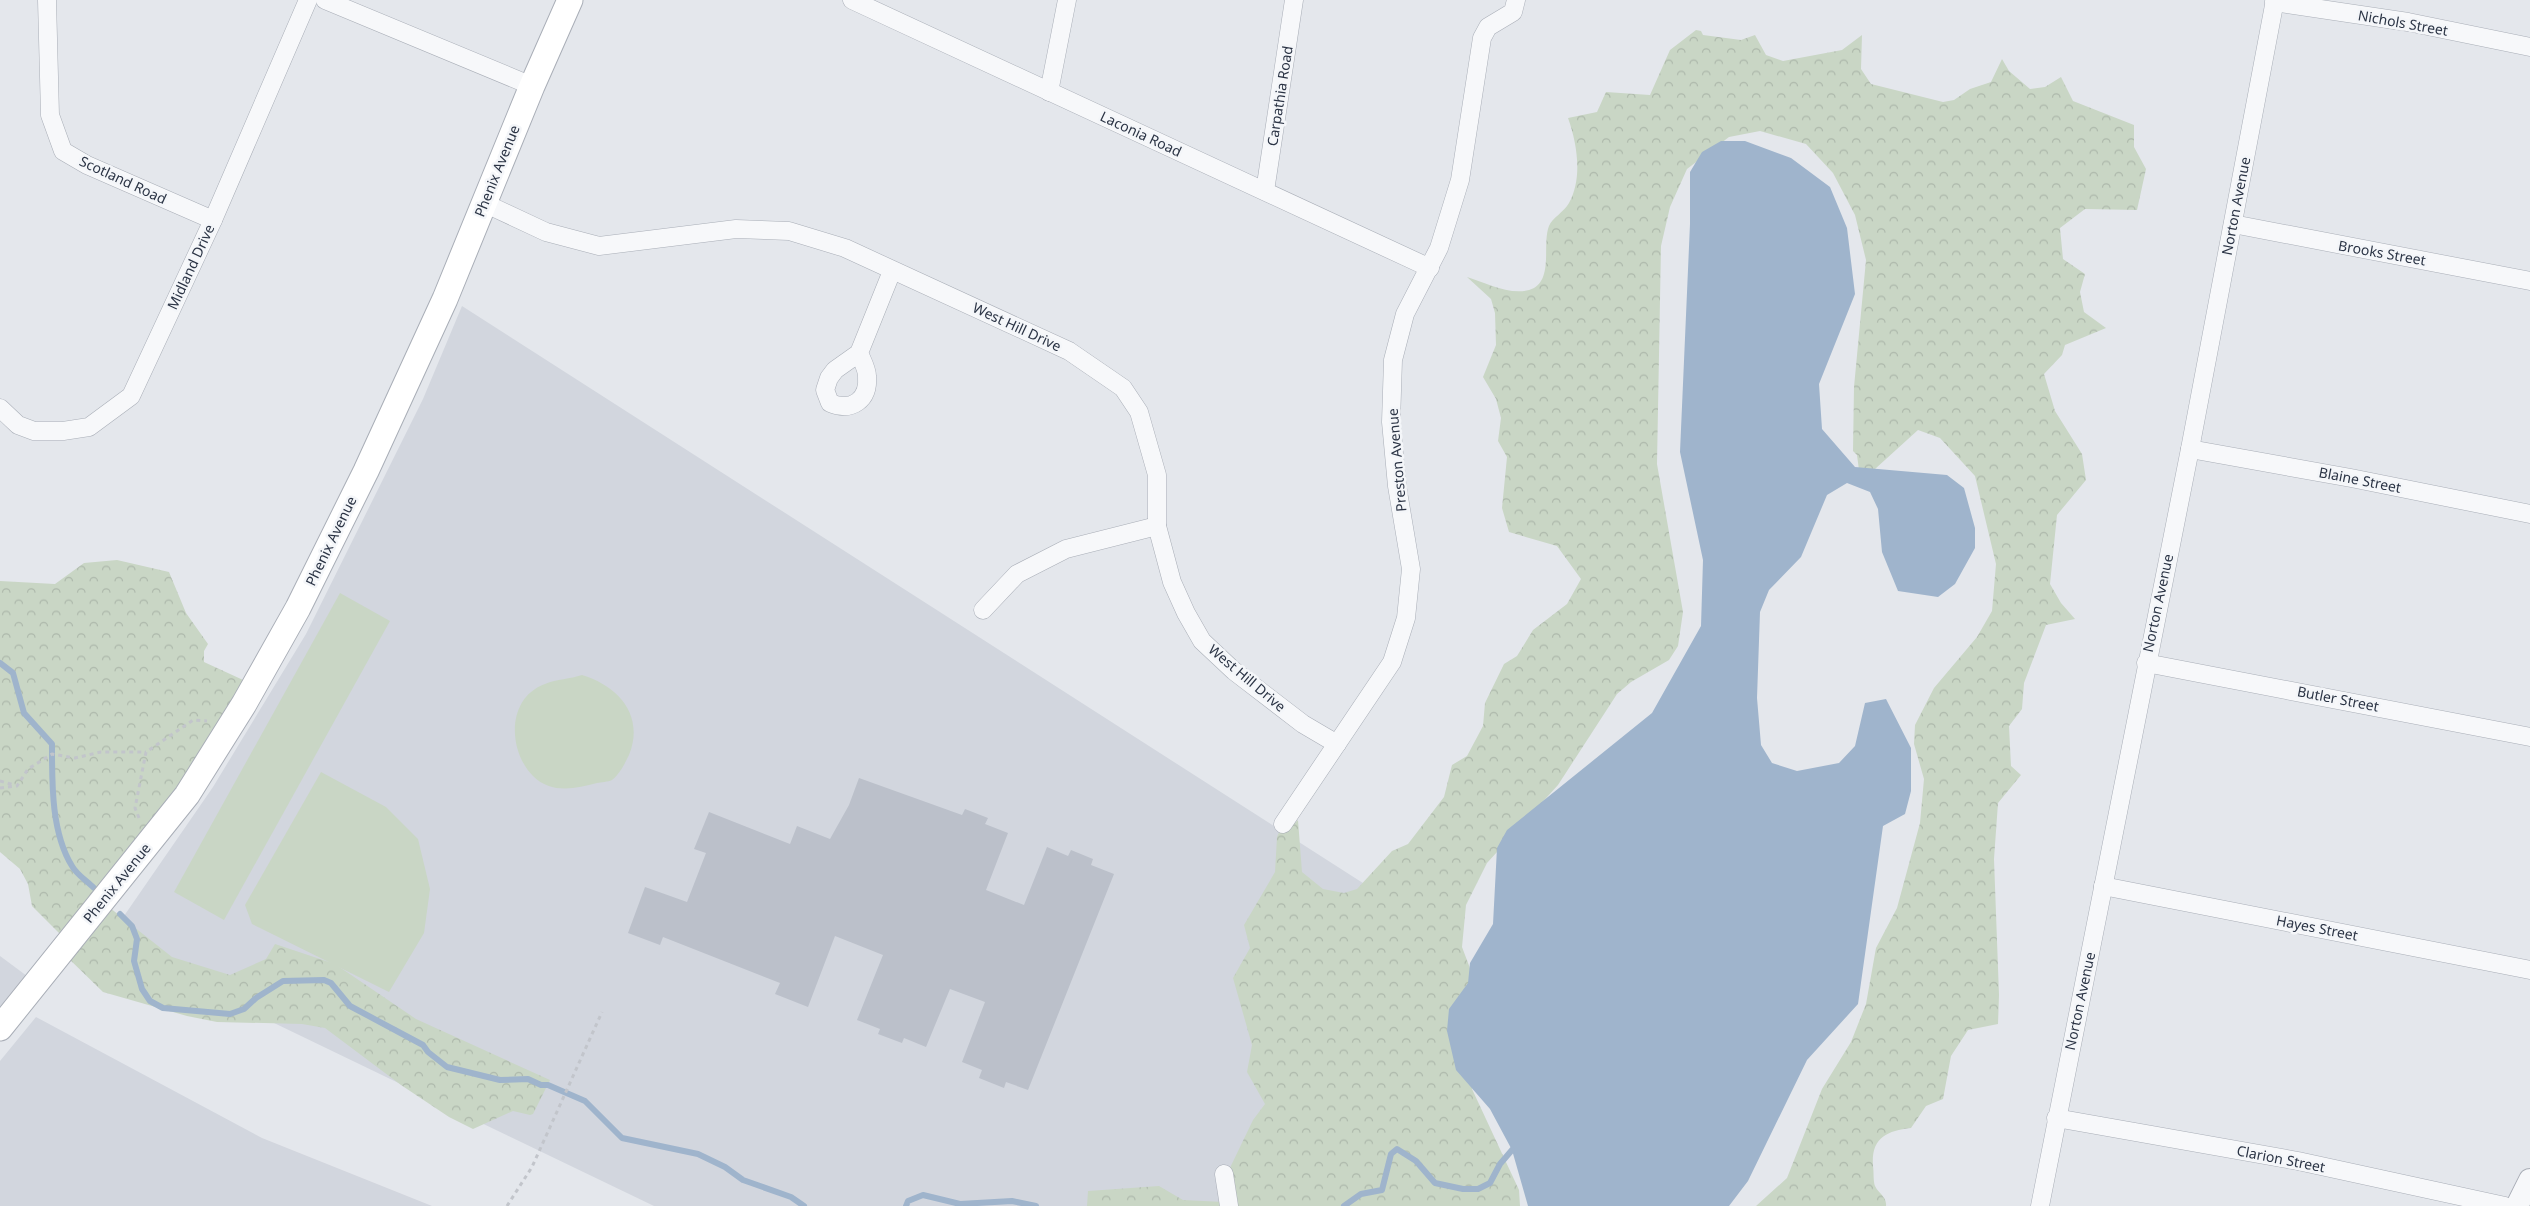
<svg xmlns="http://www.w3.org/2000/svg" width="2530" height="1206" viewBox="0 0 2530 1206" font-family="'Noto Sans',sans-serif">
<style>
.built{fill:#d2d6de}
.green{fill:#c9d6c5}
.forest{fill:url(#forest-crowns)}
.water{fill:#9fb4cc}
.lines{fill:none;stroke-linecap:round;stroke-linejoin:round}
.stream{stroke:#9fb4cc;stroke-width:6}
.building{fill:#bbc0ca}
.minor-casing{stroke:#a9aeb7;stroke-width:19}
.tertiary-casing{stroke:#a9aeb7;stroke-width:24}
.secondary-casing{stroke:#a9aeb7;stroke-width:27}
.path{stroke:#c2c5cb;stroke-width:3;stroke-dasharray:4 4;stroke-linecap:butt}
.minor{stroke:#f7f8fa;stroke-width:18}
.tertiary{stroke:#f7f8fa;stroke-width:22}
.secondary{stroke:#fff;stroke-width:25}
.labels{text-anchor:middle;stroke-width:5;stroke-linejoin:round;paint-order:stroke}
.street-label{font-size:14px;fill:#2b3445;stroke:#f4f6f9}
</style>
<defs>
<pattern id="forest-crowns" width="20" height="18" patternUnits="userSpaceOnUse" patternTransform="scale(1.25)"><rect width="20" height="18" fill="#c9d6c5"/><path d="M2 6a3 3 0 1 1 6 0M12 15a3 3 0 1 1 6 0" fill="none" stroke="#adb8ab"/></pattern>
</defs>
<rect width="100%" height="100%" fill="#e4e7ec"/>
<g class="built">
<path d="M462,306L1455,942L1316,1206H654L106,942L213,787L306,634L423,399Z"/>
<path d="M0,956L35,982L0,1026Z"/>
<path d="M36,1017L262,1138L432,1206H0V1061Z"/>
</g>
<g class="green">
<path d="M340,593L390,621L224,920L174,892Z"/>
<path d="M582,675C618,686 645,715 629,755C625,763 620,774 612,780C608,782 601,782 597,783C575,789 551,794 533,776C508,751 506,698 545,684C557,679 570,679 582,675Z"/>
<path d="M321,772L386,807L418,839L430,889L424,933L389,992L252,924L245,905Z"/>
</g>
<g class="forest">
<path d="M1696,30L1701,31L1703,35L1741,40L1755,35L1766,55L1783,61L1842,50L1862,35L1861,69L1871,84L1943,102L1954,100L1970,89L1991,82L2002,59L2009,71L2030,89L2045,87L2061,77L2073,101L2134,125V147L2146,169L2137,210L2085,209L2060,228L2063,259L2085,274L2080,292L2084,312L2106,328L2065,345L2062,355L2044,374L2055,411L2082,454L2086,480L2057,515L2050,584L2061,603L2075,619L2046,625L2024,683L2022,709L2009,726L2011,766L2021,775L1998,803L1994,859L1999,995L1998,1024L1968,1030L1951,1056L1943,1099L1926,1106L1911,1128C1886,1131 1871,1138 1873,1166C1874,1172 1873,1181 1875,1186C1879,1194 1887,1197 1886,1206H1756L1787,1178L1822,1089L1851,1042L1866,1004L1876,948L1897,908L1920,823L1924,779L1914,744L1915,725L1934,688L1977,637L1992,611L1996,564L1975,476L1940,438L1918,430L1875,469L1859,470L1857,455L1853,451L1854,387L1866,260L1855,215L1833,173L1806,144L1760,131L1729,137L1687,169L1670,207L1661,246L1657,464L1683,612L1678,646L1669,660L1631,682L1617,694L1558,785L1487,863L1466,905L1462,947L1491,1024L1474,1074L1472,1089L1519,1190L1520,1206H1087L1088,1191L1159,1186L1183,1200L1224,1202L1227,1174L1253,1120L1265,1104L1247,1072L1252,1045L1233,978L1250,948L1244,925L1275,872L1277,837L1280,830H1287L1298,820L1302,872L1323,889L1344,893L1357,889L1392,851L1408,844L1444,797L1452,765L1467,756L1483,726L1485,703L1504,664L1517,656L1533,630L1567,604L1581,579L1557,546L1509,532L1502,508L1507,457L1498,441L1501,418L1496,399L1483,377L1496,345L1495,313L1491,299L1467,277C1487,283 1514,298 1534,288C1553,277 1542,243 1549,226C1552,218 1564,212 1569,203C1583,178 1577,143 1568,118L1597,112L1606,92L1650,95L1670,50Z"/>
<path d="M117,560L169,572L186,613L208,644L204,651V662L254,685L105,904L172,957L230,975L266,959L275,944L335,964L416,1019L550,1080L533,1114L530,1115L513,1111L473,1129L449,1117L401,1085L325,1028L302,1024L217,1022L187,1016L103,992L64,954L68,942L32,906L28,884L20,869L0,852V581L55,584L84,563Z"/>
</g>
<path class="water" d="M1721,141H1745L1791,158L1830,187L1847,228L1855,294L1819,384L1822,429L1855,467L1947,475L1964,488L1975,528V548L1955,584L1938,597L1898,591L1882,552L1878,509L1870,492L1847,483L1827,495L1801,557L1769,590L1760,612L1757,698L1761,745L1772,763L1797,771L1839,763L1855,746L1865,703L1886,699L1911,748V791L1905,814L1883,826L1858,1004L1807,1060L1748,1181L1729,1206H1528L1512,1150L1490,1109L1456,1070L1447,1031L1449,1009L1468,983L1470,963L1493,924L1497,848L1507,830L1652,713L1701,626L1703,560L1680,452L1690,224V172L1702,152Z"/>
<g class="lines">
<g class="stream">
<path d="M0,663L13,673L24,713L52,744C52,782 51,832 72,866C76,874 87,881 94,888"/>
<path d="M120,914L132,926L137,939L134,961L142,989L150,1001L163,1008L230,1014L244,1009L256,998L283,981L324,980L331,983L350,1006L423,1045L428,1052L447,1067L500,1080L528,1079L541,1085H548L585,1101L622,1138L698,1154L725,1167L743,1180L791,1197L804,1206"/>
<path d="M906,1206L908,1201L923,1195L960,1204L1012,1201L1036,1206"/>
<path d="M1344,1206L1361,1194L1382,1190L1391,1154L1397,1149L1416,1161L1435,1183L1463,1189H1478L1490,1183L1500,1164L1512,1150"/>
</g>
</g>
<path class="building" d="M859,778L962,815L965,809L988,818L985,824L1008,833L986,890L1024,905L1047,847L1068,856L1071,850L1093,859L1091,865L1114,874L1028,1090L1006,1082L1004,1088L979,1078L982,1070L962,1062L985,1002L950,989L926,1047L904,1038L902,1043L878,1034L880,1029L857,1020L883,955L835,936L808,1007L775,994L780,983L663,937L660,945L628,933L645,887L687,902L706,853L694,849L709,812L790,844L797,826L830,839L849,805Z"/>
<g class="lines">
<defs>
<g id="minor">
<path d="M47,0L50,115L63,151L87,165L213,220"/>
<path d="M325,0L532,86"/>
<path d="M852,0L1430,268"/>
<path d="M2274,2L2408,22L2530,47"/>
<path d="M1049,92L1067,0"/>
<path d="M1265,191L1294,0"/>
<path d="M484,203L546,232L599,246L736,229L789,231L845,248L1069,351L1123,388L1139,412L1157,475V526L1172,582L1186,613L1202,641L1234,671L1303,724L1337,744"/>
<path d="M2233,224L2530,281"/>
<path d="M859,353C862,360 867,369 867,376C869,400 852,412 830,403L825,390L829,378L835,370L859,353L892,271"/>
<path d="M0,408L18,425L34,431H63L89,427L131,396L213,220L308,0"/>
<path d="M2190,449L2351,478L2530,514"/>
<path d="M983,610L1017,574L1066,549L1157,526"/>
<path d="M2146,663L2530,737"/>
<path d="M1283,824L1392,662L1406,618L1411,569L1397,486L1391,422L1393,360L1405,314L1439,248L1460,180L1482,38L1488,27L1513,12L1516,0"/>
<path d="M2103,886L2530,970"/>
<path d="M2056,1118L2298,1161L2505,1206"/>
<path d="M1224,1174L1229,1206"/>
<path d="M2040,1206L2190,449L2275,0"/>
</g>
<path id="tertiary" d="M2517,1206L2530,1180"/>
<path id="secondary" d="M0,1028L187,795L244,704L298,608L366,471L445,299L532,86L570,0"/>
</defs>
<use href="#minor" class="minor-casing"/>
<use href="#tertiary" class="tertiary-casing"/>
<use href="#secondary" class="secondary-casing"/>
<g class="path">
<path d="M0,781L14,785"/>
<path d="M0,788L17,786L28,769L52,754L75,758L101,752H146"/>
<path d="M139,818L135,808L146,752L193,720L207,721"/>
<path d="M507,1206L532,1167L602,1012"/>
</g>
<use href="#minor" class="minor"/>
<use href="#tertiary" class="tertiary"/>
<use href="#secondary" class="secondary"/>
</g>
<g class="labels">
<g class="street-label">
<text transform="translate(2403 23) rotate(10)" y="5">Nichols Street</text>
<text transform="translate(1280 96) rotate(-81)" y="5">Carpathia Road</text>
<text transform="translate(1141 134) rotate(25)" y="5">Laconia Road</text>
<text transform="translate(497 171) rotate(-68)" y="5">Phenix Avenue</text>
<text transform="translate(123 180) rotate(25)" y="5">Scotland Road</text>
<text transform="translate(2236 206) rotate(-79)" y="5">Norton Avenue</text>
<text transform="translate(2382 253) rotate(10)" y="5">Brooks Street</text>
<text transform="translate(191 267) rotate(-65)" y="5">Midland Drive</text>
<text transform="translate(1017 327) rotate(25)" y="5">West Hill Drive</text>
<text transform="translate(1397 460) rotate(-95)" y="5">Preston Avenue</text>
<text transform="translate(2360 480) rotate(11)" y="5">Blaine Street</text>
<text transform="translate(331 541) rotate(-64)" y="5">Phenix Avenue</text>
<text transform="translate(2158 603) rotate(-78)" y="5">Norton Avenue</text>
<text transform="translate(1247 678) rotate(40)" y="5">West Hill Drive</text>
<text transform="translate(2338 699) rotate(11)" y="5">Butler Street</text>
<text transform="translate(117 883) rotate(-51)" y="5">Phenix Avenue</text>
<text transform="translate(2317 928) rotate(11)" y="5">Hayes Street</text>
<text transform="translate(2080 1001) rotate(-78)" y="5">Norton Avenue</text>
<text transform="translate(2281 1159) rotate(11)" y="5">Clarion Street</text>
</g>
</g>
</svg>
